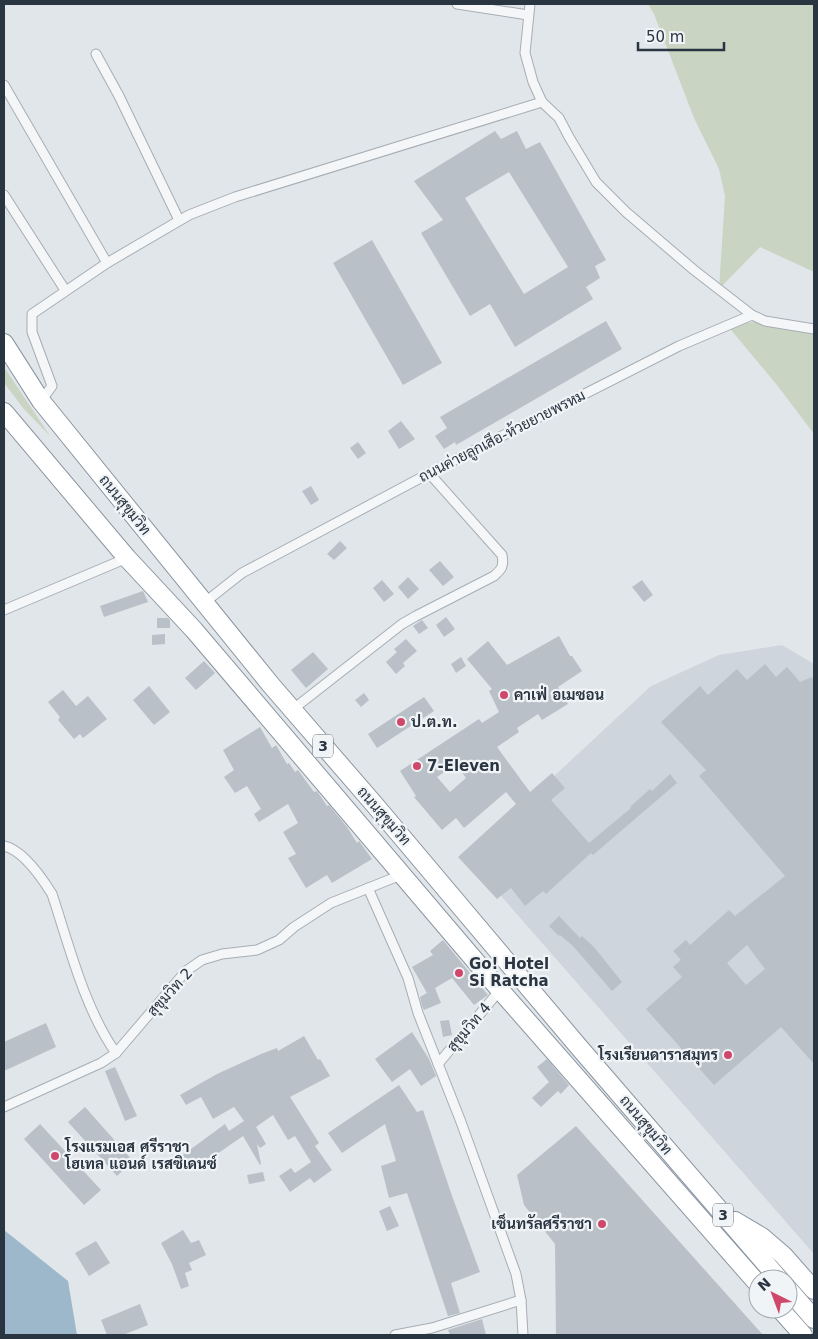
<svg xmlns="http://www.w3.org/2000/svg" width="818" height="1339" viewBox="0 0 818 1339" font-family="'DejaVu Sans',Sarabun,sans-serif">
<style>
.built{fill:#cfd5dc}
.green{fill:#c9d4c3}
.water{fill:#9db8ca}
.building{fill:#b9c0c7;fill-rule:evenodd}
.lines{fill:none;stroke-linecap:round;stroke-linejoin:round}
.street-casing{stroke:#a6adb4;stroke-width:11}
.highway-casing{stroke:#8995a1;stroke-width:20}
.street{stroke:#f4f6f8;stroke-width:9}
.highway{stroke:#fff;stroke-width:18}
.poi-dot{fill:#cf476a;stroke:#f1f4f7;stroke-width:2}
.labels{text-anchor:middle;stroke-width:4.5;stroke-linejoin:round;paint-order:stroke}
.shield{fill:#f1f4f7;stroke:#666e78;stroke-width:1}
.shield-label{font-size:14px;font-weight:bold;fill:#2a3542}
.street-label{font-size:15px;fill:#2a3542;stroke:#f1f4f7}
.poi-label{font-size:15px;font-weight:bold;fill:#2a3542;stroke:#f1f4f7;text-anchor:start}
</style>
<rect width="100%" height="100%" fill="#e1e6ea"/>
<path class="built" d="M782,645L814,664V1254L467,857L651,686L719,655Z"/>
<g class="green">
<path d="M648,4H814V272L760,247L719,289L725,196L719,169L694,118L654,14Z"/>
<path d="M765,321L814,329V434L777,385L727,325Z"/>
<path d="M4,367L50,436L24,409L4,383Z"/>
</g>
<path class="water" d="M4,1230L68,1281L77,1335H4Z"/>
<g class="building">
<path d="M495,131L501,139L517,131L526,149L540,142L606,260L595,266L600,278L586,287L593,299L515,347L490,304L470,316L421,233L443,220L414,181ZM509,172L568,267L524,294L465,198Z"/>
<path d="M372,240L442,363L403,385L333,263Z"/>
<path d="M606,321L622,349L456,445L455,442L444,449L435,436L447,428L440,417Z"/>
<path d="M401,421L415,439L399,449L388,431Z"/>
<path d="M358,442L366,453L358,459L350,448Z"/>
<path d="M311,486L319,500L311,505L302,491Z"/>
<path d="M340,541L347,548L334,560L327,554Z"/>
<path d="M440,561L454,577L443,586L429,570Z"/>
<path d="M408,577L419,589L408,599L398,587Z"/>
<path d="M382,580L394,594L384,602L373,588Z"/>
<path d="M642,580L653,595L644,602L632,587Z"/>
<path d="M143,591L148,602L104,617L100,606Z"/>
<path d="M446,617L455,629L444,637L436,625Z"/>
<path d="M157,618H168L170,620V628H157Z"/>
<path d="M422,620L428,628L419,634L413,626Z"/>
<path d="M165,634V644L152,645V635Z"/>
<path d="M559,636L570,656H572L582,671L558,687L568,704L542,720L538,714L517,728L519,732L497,747L530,792L552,773L565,788L551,800L589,843L631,808L630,807L650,789L652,791L670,774L677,783L593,855L591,853L546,894L543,891L525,906L511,888L497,899L458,857L516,804L506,792L464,828L456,818L442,830L414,797L416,796L400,771L479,719L482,723L499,712L489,691L492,689L467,659L488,641L507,665ZM456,764L466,778L450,792L437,777Z"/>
<path d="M406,639L417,651L403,663L405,666L396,674L386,662L397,652L394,649Z"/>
<path d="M313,652L328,669L306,688L291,670Z"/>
<path d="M461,657L466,666L456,673L451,664Z"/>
<path d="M204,661L215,673L196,690L185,678Z"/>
<path d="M765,664L776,677L787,667L800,682L812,677L814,683V1064L781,1027L714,1085L646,1009L682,977L673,967L681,960L673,951L686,940L690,945L729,910L735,916L785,876L699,776L706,770L661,722L700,686L708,695L737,669L747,680ZM747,945L765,969L746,985L727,963Z"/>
<path d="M149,686L170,712L154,725L133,700Z"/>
<path d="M63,690L76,706L88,696L107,719L83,738L80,734L74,739L58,720L60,717L48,702Z"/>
<path d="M364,693L369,700L361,707L355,700Z"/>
<path d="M424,697L434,711L377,748L368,734Z"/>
<path d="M260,727L272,748L276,745L287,764L289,763L295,772L298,770L314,792L317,791L327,806L329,805L347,827L357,843L359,841L372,859L332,883L327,875L306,888L288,858L296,854L283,832L298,823L288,804L259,822L254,814L261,809L247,786L235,793L224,777L234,770L223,750Z"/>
<path d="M559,916L580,938L582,936L594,947L622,982L612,991L573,946L560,935L559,936L549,926Z"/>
<path d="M443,940L488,995L474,1005L452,978L435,988L441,1003L424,1010L422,1006L420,997L427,993L412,967L433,955L430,951Z"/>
<path d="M449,1020L452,1035L443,1037L440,1021Z"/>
<path d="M46,1023L56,1047L4,1071V1042Z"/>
<path d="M412,1032L429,1059L436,1076L421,1086L410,1069L392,1082L375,1059Z"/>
<path d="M304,1036L318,1060L320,1059L330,1076L290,1097L319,1143L315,1146L332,1170L314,1183L310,1178L290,1192L279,1176L291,1168L295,1173L311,1162L295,1136L288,1140L273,1115L256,1127L266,1144L260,1148L257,1144L261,1164L260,1165L243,1136L201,1165L198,1160L184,1170L176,1160L225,1124L229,1131L244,1121L234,1107L213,1119L201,1097L186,1105L180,1095L217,1074L261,1054L277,1048L278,1051Z"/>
<path d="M547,1059L569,1085L561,1094L558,1091L541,1107L532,1098L549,1082L537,1067Z"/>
<path d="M115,1067L137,1116L125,1121L105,1071Z"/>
<path d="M399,1085L417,1112L423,1110L451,1193L480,1272L451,1283L460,1313L448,1316L407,1193L389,1198L381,1166L396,1161L385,1124L342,1153L328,1133Z"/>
<path d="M85,1107L133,1161L117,1176L68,1122Z"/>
<path d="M40,1124L101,1190L84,1205L24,1139Z"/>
<path d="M576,1126L763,1335H556L555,1244L524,1205L517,1175Z"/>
<path d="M263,1172L265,1181L249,1184L247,1175Z"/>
<path d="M390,1206L399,1226L387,1231L379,1211Z"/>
<path d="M183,1230L191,1243L199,1240L206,1255L189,1263L192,1270L185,1273L189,1286L181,1289L172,1264L161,1243Z"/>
<path d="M96,1241L110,1263L89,1276L75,1253Z"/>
<path d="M140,1304L148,1325L123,1335H107L101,1320Z"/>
<path d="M482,1319L486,1335H450L448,1330Z"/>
</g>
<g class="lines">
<defs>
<g id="street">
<path d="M457,4L528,15"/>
<path d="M530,4L525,53L533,82L542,102L559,118L569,137L596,182L626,212L694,270L752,315"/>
<path d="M96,54L119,96L179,220"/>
<path d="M4,85L107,263"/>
<path d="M4,195L65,290"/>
<path d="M41,401L52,386L32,332V314L107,263L189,215L235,197L542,102"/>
<path d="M204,603L242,573L441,467L679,346L752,315L765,321L814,329"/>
<path d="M4,610L127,558"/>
<path d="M292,710L402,624L416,616L494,576C502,569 504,566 502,555L429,473"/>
<path d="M4,846C23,850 42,878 52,894C69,945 85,1010 116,1053"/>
<path d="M368,888L408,978L418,1013L461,1122L516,1274L521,1300L432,1328L395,1335"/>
<path d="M438,1064L500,990"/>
<path d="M4,1107L101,1063L116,1053L186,971L202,960L222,954L257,950L279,940L294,927L331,903L401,875"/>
<path d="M521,1300L523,1335"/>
</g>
<g id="highway">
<path d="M4,343L41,401L271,685L374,804L578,1046L779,1279"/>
<path d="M4,412L127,558L194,630L500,990L758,1284"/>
<path d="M735,1221L762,1237L783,1255L814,1290"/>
<path d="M788,1289L814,1319"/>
<path d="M780,1309L803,1335"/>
</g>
</defs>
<use href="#street" class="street-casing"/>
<use href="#highway" class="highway-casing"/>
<use href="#street" class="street"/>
<use href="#highway" class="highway"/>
</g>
<g class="poi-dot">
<circle cx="504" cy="695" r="5"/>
<circle cx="401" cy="722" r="5"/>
<circle cx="417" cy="766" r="5"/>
<circle cx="459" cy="973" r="5"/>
<circle cx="728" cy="1055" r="5"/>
<circle cx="55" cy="1156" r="5"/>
<circle cx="602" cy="1224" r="5"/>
</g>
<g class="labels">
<g class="shield">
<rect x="313" y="734.5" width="20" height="23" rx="4"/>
<rect x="713" y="1203.5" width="20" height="23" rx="4"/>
</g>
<g class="shield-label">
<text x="323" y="751">3</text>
<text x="723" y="1220">3</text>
</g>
<g class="street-label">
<text transform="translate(502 436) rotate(-27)" y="5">ถนนค่ายลูกเสึอ-ห้วยยายพรหม</text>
<text transform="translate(125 505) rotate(51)" y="5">ถนนสุขุมวิท</text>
<text transform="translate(384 816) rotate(49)" y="5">ถนนสุขุมวิท</text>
<text transform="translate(170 992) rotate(-48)" y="5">สุขุมวิท 2</text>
<text transform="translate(469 1027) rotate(-50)" y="5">สุขุมวิท 4</text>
<text transform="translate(646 1125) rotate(50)" y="5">ถนนสุขุมวิท</text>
</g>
<g class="poi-label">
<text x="514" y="700">คาเฟ่ อเมซอน</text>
<text x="411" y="727">ป.ต.ท.</text>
<text x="427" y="771">7-Eleven</text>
<text x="469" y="969">Go! Hotel<tspan x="469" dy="17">Si Ratcha</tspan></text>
<text x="718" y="1060" text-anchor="end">โรงเรียนดาราสมุทร</text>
<text x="65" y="1152">โรงแรมเอส ศรีราชา<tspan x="65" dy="17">โฮเทล แอนด์ เรสซิเดนซ์</tspan></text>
<text x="592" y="1229" text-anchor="end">เซ็นทรัลศรีราชา</text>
</g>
</g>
<rect width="818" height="1339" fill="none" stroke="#2a3542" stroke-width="10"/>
<g transform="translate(773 1294) rotate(318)"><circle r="24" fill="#f1f4f7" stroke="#a1a8af"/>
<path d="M0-4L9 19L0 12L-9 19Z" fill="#cf476a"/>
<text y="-8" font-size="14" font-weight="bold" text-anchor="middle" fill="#2a3542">N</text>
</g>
<path d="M638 42v8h86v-8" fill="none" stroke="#2a3542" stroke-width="2.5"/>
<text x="646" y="42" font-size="15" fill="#2a3542" stroke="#f1f4f7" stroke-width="4" paint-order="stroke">50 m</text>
</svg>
